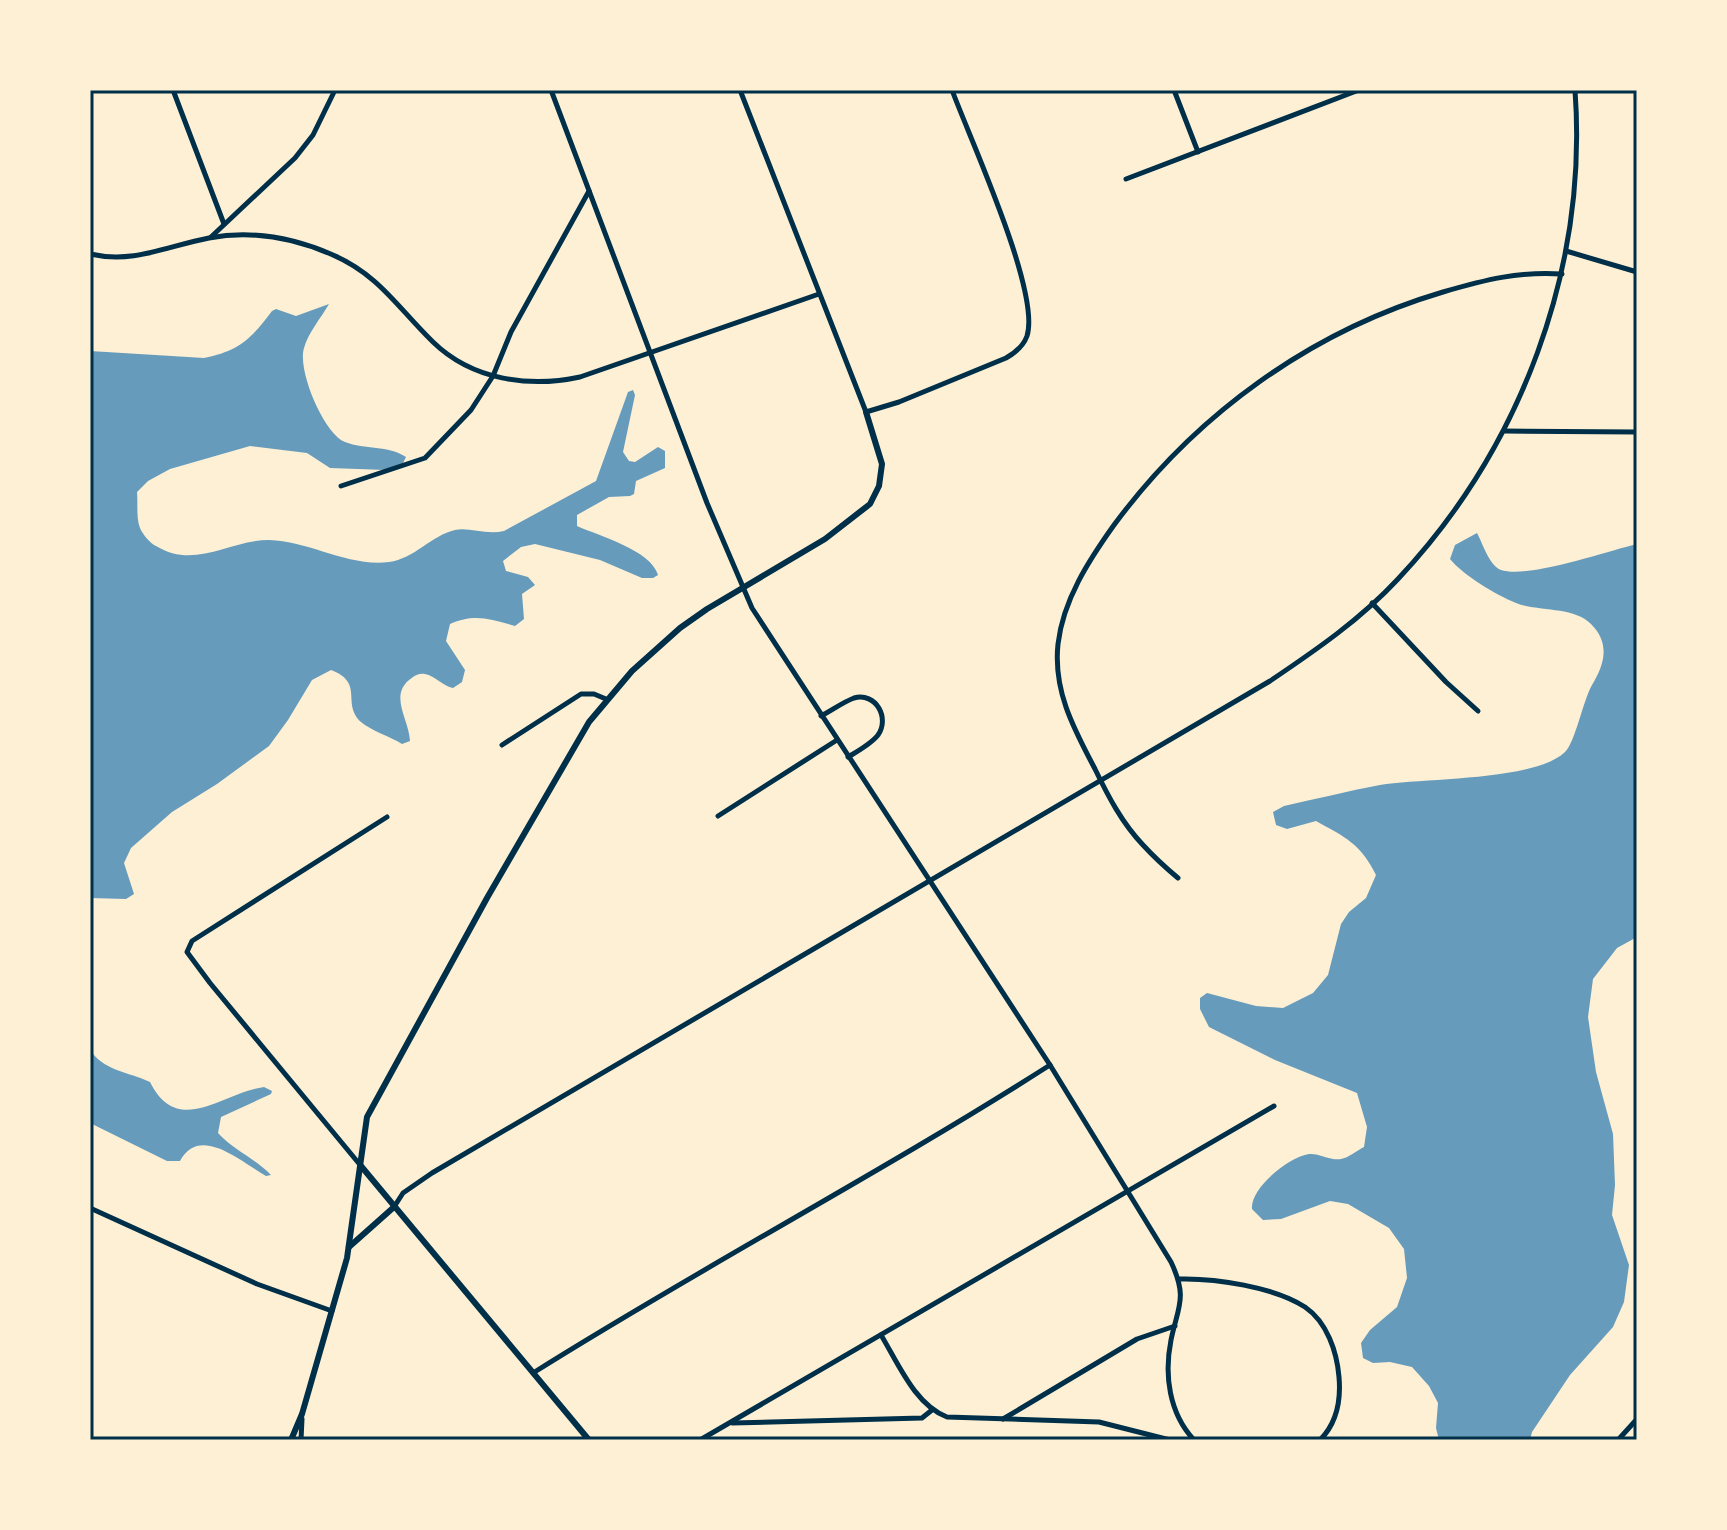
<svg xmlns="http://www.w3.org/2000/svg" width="1727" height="1530" viewBox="0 0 1727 1530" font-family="'Sofia Sans Condensed',sans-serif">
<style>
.water{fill:#669bbc}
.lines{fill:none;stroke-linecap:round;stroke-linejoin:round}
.minor{stroke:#003049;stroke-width:5}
.tertiary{stroke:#003049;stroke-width:6}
.neatline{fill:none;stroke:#003049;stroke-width:3}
</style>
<rect width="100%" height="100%" fill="#fdf0d5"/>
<g class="water">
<path d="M329,304C321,318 308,333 304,348C297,370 324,434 345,442C365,450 388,445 406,457L403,463L386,470L330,468L307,453L250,446L170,469L148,481L137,492C138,503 136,518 140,528C143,535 150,543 156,546C195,570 229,540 269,540C310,541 347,567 389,562C414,559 432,535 455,530C469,527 486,535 504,531L596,481L628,392L633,390L635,395L623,452L629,461L635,462L658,447L665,451V468L636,481L634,494L630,496L609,497L577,515V526C599,536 651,550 658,575L653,578H642L600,560L535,544L521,547L503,561L506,571L528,577L535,585L522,594L524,619L515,626C491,619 474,613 450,624L446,641L465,670L462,682L453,688C443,686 435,676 425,674C420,673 416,675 413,677C387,694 409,718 410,741L402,744C391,737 370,730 361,722C341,703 365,683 331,670L312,680L288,720L269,746L217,784L172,812L131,848L124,863L134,894L126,899L90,898V351L204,358C239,351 251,339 272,311L276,309L296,316Z"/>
<path d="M1477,533C1483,544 1489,565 1501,570C1528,579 1607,551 1637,544V937L1617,948L1593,979L1588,1017L1596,1072L1613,1134L1615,1185L1612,1215L1629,1265L1624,1302L1613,1327L1570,1375L1532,1432L1530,1440H1439L1436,1428L1438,1403L1429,1386L1412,1367L1390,1362L1373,1363L1363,1358L1361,1343L1370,1330L1397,1307L1407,1278L1404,1249L1389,1228L1348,1204L1330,1201L1281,1219L1263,1220L1252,1209C1250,1188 1289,1157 1309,1154C1319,1153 1331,1161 1341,1159C1348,1158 1358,1150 1364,1147L1367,1127L1357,1093L1275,1060L1209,1027L1200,1009V998L1207,993L1256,1006L1283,1008L1313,993L1328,975L1341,924L1349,912L1366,898L1376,875C1361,844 1345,837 1316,821L1287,829L1276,825L1273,812L1284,806C1316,799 1348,791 1380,785C1424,778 1535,781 1565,752C1575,743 1583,701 1592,685C1604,665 1611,644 1591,624C1573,606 1539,612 1516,603C1496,595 1463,575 1450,559L1455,545Z"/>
<path d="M90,1049C101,1070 129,1072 150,1082C178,1138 222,1093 264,1087L272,1091L271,1094L221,1117L218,1133C233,1150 255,1158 271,1175L266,1176C241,1162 200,1124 180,1161H167L90,1123Z"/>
</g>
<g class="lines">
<g class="minor">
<path d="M173,90L224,224"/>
<path d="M551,90L707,503L752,608L1050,1065L1171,1262C1188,1298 1178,1306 1171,1340C1164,1375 1169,1413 1194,1440"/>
<path d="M740,90L866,412L899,402L1006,358C1015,353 1023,347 1027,336C1041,292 970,139 952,90"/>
<path d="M1174,90L1198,152"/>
<path d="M1126,179L1359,90"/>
<path d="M211,237L295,158L313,135L335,90"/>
<path d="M1566,251L1637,272"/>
<path d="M90,254C134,264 167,246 209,238C251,230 294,238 333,255C379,275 398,308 433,342C472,380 529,388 580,377L819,294"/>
<path d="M1504,431L1637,432"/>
<path d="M341,486L425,458L471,410L493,376L511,332L589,191"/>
<path d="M1372,603L1446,682L1478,711"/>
<path d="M821,716C831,711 843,702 854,698C876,692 890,718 878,735C871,744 858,751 848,757"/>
<path d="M502,745L581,694H594L606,699"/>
<path d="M718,816L837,740"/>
<path d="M1178,878C1166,868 1154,857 1143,845C1122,823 1108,796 1095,769C1074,729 1053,691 1058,644C1063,600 1089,560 1114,525C1196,414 1311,331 1443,292C1484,280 1519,271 1562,274"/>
<path d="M361,1166L210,983L187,952L192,941L387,817"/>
<path d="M394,1207L403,1193L432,1173L1270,681C1316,650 1361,619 1398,579C1521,448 1588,269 1575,90"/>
<path d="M90,1208L257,1284L332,1311"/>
<path d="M1179,1279C1215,1278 1274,1287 1305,1307C1327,1322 1337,1352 1339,1377C1341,1400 1337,1423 1320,1440"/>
<path d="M881,1335C898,1363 915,1405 947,1417L1099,1422L1170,1440"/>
<path d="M533,1373C703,1266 881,1173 1050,1065"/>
<path d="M1003,1419L1137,1339L1175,1326"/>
<path d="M732,1423L922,1418L932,1410"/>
<path d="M301,1440L302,1419"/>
<path d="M700,1440L1274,1106"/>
<path d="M1618,1440L1637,1419"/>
</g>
<g class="tertiary">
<path d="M361,1166L589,1440"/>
<path d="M349,1247L394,1207"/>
<path d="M291,1440L302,1414L347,1258L367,1117L487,898L589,722L632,671L680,628L707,609L825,539L870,504L879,486L882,464L866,412"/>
</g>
</g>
<rect width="1727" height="1530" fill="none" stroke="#fdf0d5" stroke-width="184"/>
<rect x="92" y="92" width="1543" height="1346" class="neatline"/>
</svg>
